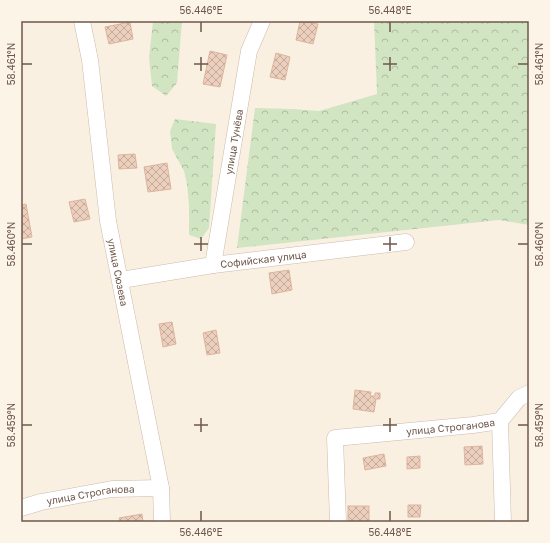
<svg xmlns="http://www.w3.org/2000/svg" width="550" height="543" viewBox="0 0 550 543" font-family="'Golos Text',sans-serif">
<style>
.forest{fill:url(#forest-crowns)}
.building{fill:url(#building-cross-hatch);stroke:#ddb59e}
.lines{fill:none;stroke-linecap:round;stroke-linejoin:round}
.minor-casing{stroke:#ccbaad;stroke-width:17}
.minor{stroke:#fff;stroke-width:16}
.ticks{fill:none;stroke:#6f574b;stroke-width:1.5}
.labels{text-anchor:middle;stroke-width:3.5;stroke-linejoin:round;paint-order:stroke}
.street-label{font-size:10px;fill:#6f574b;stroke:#fdf4e8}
.neatline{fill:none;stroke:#6f574b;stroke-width:1.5}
.ticks-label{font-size:10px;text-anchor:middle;fill:#6f574b}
</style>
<defs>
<pattern id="forest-crowns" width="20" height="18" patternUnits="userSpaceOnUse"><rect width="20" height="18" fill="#d1e5c2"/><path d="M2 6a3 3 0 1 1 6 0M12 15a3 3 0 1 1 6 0" fill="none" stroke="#aebca0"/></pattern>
<pattern id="building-cross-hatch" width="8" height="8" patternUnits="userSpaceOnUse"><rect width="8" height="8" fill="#eccfbc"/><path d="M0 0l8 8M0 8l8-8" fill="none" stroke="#c3ab9b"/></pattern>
</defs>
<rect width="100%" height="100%" fill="#faf0e2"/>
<g class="forest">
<path d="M153,21H182L177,83L166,96L152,86L149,58Z"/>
<path d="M374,21H529V225L499,220L237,248L255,108L293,109L319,111L377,94Z"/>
<path d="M175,119L216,124L209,228L201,239L189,235V206L187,184L184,171L172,149L170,131Z"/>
</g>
<g class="building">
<path d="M300,21L318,24L313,44L296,40Z"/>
<path d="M130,22L133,39L109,44L105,27Z"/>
<path d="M210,51L227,55L220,87L203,84Z"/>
<path d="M276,53L290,57L285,80L270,77Z"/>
<path d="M135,154L137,168L119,169L118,155Z"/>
<path d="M167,163L171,189L148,192L144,167Z"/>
<path d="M85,199L90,219L74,222L69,202Z"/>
<path d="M26,204L32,237L21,239V205Z"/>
<path d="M289,270L292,290L272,294L269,273Z"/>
<path d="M172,322L176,344L163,347L159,324Z"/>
<path d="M216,330L220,353L207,355L203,333Z"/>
<path d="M355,390L371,392L370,396H375V393H380V399H376L374,412L353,409Z"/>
<path d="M482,446L483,464L465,465L464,447Z"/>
<path d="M384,454L386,466L365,470L363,458Z"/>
<path d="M420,456V468L407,469V457Z"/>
<path d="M408,505H421L420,517H408Z"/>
<rect x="348" y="506" width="21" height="16"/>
<path d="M142,514L143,522H120L119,518Z"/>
</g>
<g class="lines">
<defs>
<g id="minor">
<path id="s1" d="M82,21L90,60L108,221L161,488L162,522"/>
<path id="s2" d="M213,265L249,51L262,21"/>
<path id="s3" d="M121,280L213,265L406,242"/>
<path d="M500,421L503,522"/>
<path id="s4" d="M21,508L41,502L112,489L161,488"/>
<path id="s5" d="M338,522L335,438L473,425L500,421L519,398L529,393"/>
</g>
</defs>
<use href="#minor" class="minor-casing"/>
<use href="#minor" class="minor"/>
</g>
<path class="ticks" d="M201,22V32M390,22V32M201,57V71M390,57V71M22,64H32M194,64H208M383,64H397M518,64H528M201,237V251M390,237V251M22,244H32M194,244H208M383,244H397M518,244H528M201,418V432M390,418V432M22,425H32M194,425H208M383,425H397M518,425H528M201,511V521M390,511V521"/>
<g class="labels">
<g class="street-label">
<text dy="4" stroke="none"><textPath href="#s2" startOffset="125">улица Тунёва</textPath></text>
<text dy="4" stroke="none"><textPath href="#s3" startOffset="144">Софийская улица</textPath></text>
<text dy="4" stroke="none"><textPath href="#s1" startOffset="254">улица Сюзева</textPath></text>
<text dy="4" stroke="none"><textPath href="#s5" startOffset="200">улица Строганова</textPath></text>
<text dy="4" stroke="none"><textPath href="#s4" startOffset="71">улица Строганова</textPath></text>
</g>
</g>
<rect width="550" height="543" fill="none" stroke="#fdf4e8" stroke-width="44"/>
<rect x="22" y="22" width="506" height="499" class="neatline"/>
<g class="ticks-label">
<text x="201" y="14">56.446°E</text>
<text x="390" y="14">56.448°E</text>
<text transform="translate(11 64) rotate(-90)" y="4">58.461°N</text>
<text transform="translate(539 64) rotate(-90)" y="4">58.461°N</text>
<text transform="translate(11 244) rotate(-90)" y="4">58.460°N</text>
<text transform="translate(539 244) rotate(-90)" y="4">58.460°N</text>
<text transform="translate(11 425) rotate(-90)" y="4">58.459°N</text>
<text transform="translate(539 425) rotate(-90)" y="4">58.459°N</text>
<text x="201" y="536">56.446°E</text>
<text x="390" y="536">56.448°E</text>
</g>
</svg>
